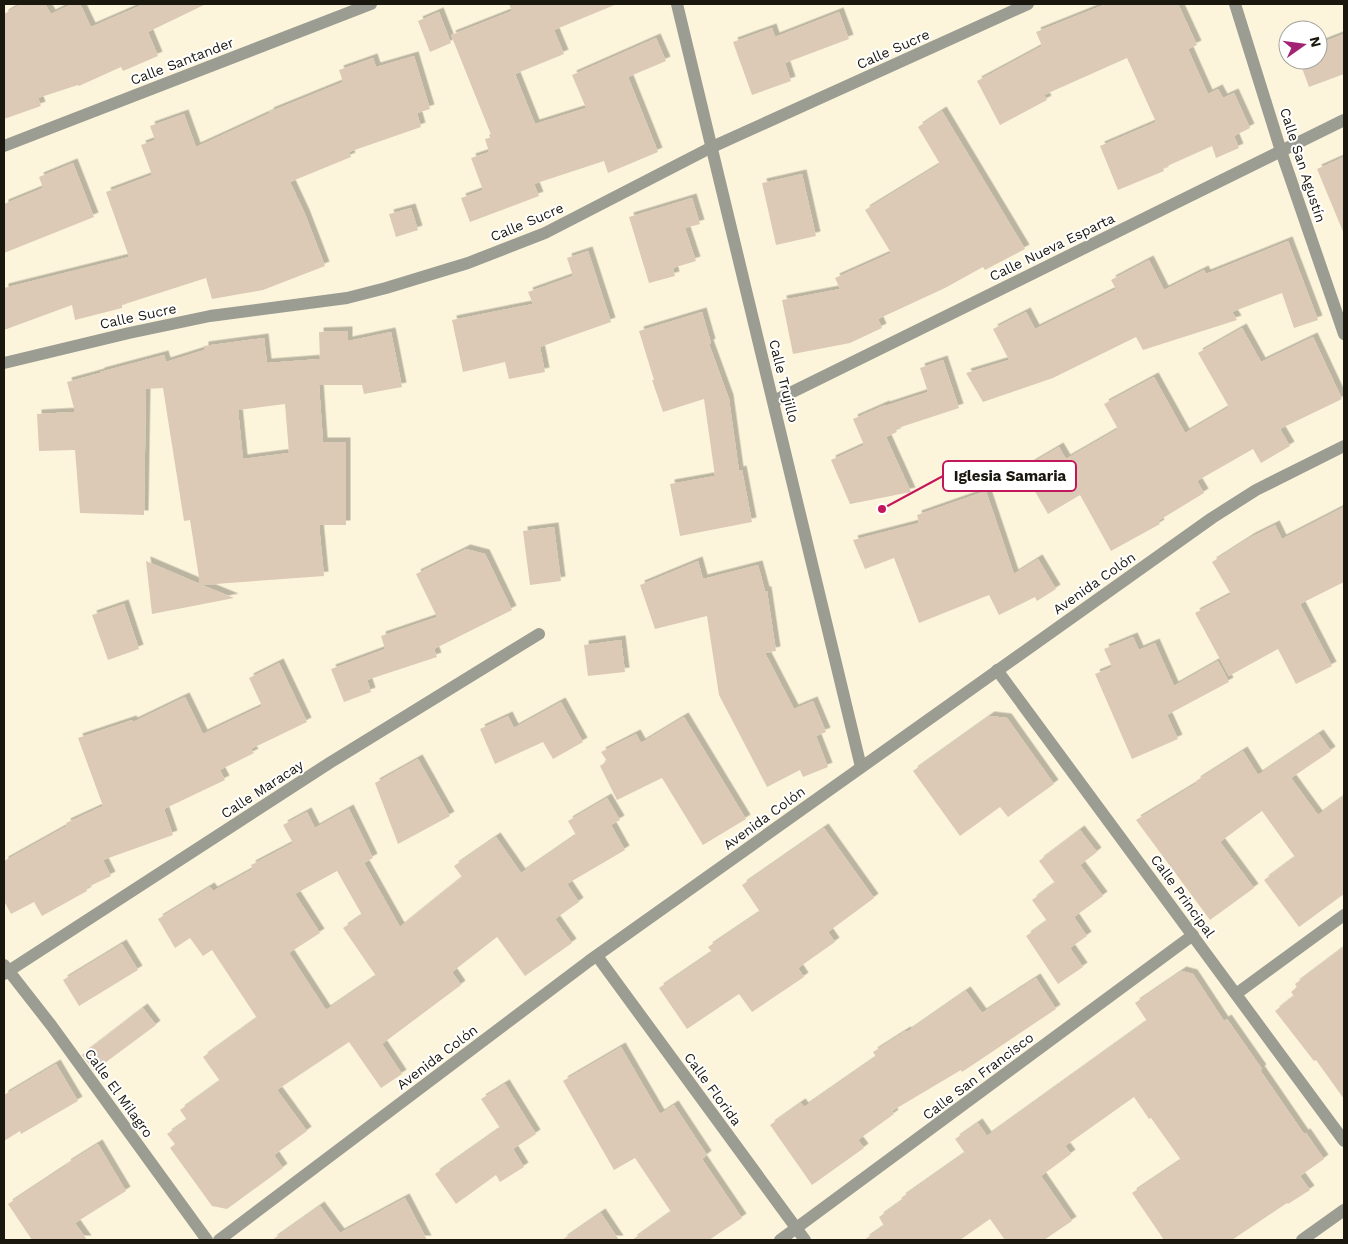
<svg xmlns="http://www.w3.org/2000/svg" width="1348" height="1244" viewBox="0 0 1348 1244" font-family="'Work Sans',sans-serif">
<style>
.building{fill:#dccab6;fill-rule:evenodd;filter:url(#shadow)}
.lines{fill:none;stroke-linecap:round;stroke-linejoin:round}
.minor{stroke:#9b9d92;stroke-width:12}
.labels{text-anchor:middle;stroke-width:4;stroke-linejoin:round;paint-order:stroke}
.street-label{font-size:14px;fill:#1a170e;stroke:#fff}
.leader{fill:none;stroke:#c2185b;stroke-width:2}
.callout-dot{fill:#c2185b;stroke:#fff;stroke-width:2}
.callout{fill:#fff;stroke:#c2185b;stroke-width:2}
.callout-label{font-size:15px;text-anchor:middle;font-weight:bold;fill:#1a170e}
</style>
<defs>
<filter id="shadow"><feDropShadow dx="4.5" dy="-4.5" stdDeviation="0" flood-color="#0004"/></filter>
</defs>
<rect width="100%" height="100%" fill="#fdf5db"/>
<g class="building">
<path d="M21,4H45L51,14L72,4H80L91,27L144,4H206L148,32L158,56L123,71L121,67L79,86L78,85L38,98L41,106L4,119V14Z"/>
<path d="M509,4H617L554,30L564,54L515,74L535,124L586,108L572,75L656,38L666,61L628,77L658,152L608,173L604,161L534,184L539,196L470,222L461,198L483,190L471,158L489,152L485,139L492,137L451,35L512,11Z"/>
<path d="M1106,4H1178L1197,45L1188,49L1208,94L1218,89L1223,98L1234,93L1250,128L1234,136L1239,148L1216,158L1212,146L1163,168L1164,171L1118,190L1100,146L1156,122L1127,58L1044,95L1047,100L1000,125L977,81L1042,46L1036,32Z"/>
<path d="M439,12L451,43L430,52L418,21Z"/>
<path d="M839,12L849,39L785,63L791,81L752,95L733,42L772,28L775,37Z"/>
<path d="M1344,34V74L1309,87L1299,60H1318V44Z"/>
<path d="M414,56L430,109L417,113L421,127L349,152L351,157L290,182L305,214L325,266L263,290L212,299L206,278L122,305V308L75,320L72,305L4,330V288L129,257L106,192L152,175L141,145L155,140L150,126L184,114L196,147L270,113L269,112L343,82L339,70L373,58L376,67Z"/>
<path d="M942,111L1025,249L985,270L983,267L945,288L878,319L882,328L850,343L793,354L782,300L840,289L835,278L891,253L865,210L940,164L918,127Z"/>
<path d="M1344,157V234L1317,169Z"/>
<path d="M73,163L94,217L4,253V204L43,188L39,177Z"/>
<path d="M802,174L816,236L776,245L762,183Z"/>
<path d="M692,198L700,224L685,228L696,261L673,268L675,276L649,283L629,217Z"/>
<path d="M411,208L418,230L396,237L389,214Z"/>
<path d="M1288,241L1318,320L1294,328L1282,293L1232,312L1237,320L1143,350L1136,337L1053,378L983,402L966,373L1009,360L993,329L1026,312L1035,329L1116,289L1111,280L1149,260L1164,290L1204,270L1206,274Z"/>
<path d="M588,251L611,322L540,347L545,372L509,379L505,362L463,372L452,320L533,304L528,292L573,276L567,258Z"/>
<path d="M702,312L711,343L709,344L729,399L739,471L742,470L752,522L680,536L670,484L715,476L704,399L663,412L652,380H654L639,331Z"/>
<path d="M1242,328L1261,362L1313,337L1342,399L1280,429L1290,446L1261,463L1253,449L1197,481L1204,493L1158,521L1160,524L1111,551L1080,495L1048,514L1022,469L1059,447L1066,459L1118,429L1104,404L1154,377L1185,433L1229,407L1198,353Z"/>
<path d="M348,331V341L391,332L402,387L364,394L362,385H319L323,442H346V525H319L324,576L202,585L234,598L152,614L146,561L200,584L190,520L184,521L163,388L146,389L144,515L80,513L75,450L39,451L37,414L75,412L67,382L100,373V372L164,355L166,362L204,350V346L264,338L267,363L320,359L319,332ZM285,404L289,453L243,459L238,410Z"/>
<path d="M943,360L959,408L895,429L897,432L886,437L911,492L850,504L831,460L864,445L853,419L885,405V406L928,392L920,368Z"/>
<path d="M986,491L1014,574L1038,559L1056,589L1037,601L1035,597L999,615L989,595L919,623L894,558L865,569L853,540L919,523L917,515Z"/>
<path d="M1344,507V582L1300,604L1332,666L1296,684L1278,649L1229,676L1195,613L1231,594L1212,562L1251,537L1275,525L1282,539Z"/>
<path d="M554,527L561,581L530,585L523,531Z"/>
<path d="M466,549L485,554L512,610L434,649L437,657L367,680L371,692L344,702L331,669L385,649L381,636L437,617L416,574Z"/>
<path d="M698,561L703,579L758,565L765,591H767L776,651L765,653L794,709L813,701L826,732L816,736L828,767L803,777L800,770L767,787L719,695L707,616L655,629L640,585Z"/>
<path d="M124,604L139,649L108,660L92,615Z"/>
<path d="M1133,637L1139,650L1155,643L1174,686L1218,661L1229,682L1167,715L1178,739L1132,759L1095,674L1112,667L1104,649Z"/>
<path d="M621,640L625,672L588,676L584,645Z"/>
<path d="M279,663L307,722L251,749L254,753L220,770L225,780L164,809L173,835L103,860L111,876L86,888L87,891L42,916L34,902L11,914L4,901V861L67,826L66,823L103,806L78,738L132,720L133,722L185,697L203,734L262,706L249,678Z"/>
<path d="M561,702L583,742L553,759L543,742L495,764L480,729L508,716L514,728Z"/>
<path d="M990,716L1007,718L1054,784L1008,817L1000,807L960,836L913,771Z"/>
<path d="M684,717L746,819L703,845L662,778L617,800L600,766L607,761L601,752L636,734L641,743Z"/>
<path d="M1319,734L1331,751L1291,778L1318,815L1344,796V894L1299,927L1264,880L1295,857L1262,811L1220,842L1254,888L1210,920L1136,820L1197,783L1196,781L1243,751L1258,775Z"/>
<path d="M418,759L450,816L398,844L375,783Z"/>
<path d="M607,798L620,820L611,825L625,850L567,884L579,902L555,919L572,943L525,976L497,937L452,972L461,985L382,1044L402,1074L381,1088L349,1042L277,1090L307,1131L274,1155L283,1168L227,1209L212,1206L170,1148L175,1144L167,1134L187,1120L180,1110L220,1081L203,1057L257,1018L212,950L203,956L190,938L175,948L158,919L210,887L213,891L253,869L251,865L293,843L283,825L307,812L315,828L349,809L373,858L364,863L400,927L462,877L454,866L496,837L521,873L576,835L568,821ZM337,871L362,915L343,928L376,976L326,1010L289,953L320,933L295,894Z"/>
<path d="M824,828L874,898L828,932L835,942L798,968L804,977L752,1012L739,994L687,1029L659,988L712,952L708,947L760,912L742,885Z"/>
<path d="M1080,830L1097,852L1080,865L1103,896L1074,917L1087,936L1070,948L1083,967L1058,984L1026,936L1047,921L1032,900L1055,883L1039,861Z"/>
<path d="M122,944L138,970L79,1006L63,980Z"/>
<path d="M1344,947V1099L1316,1060L1314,1061L1275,1011L1294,996L1291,992L1297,987L1295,984Z"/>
<path d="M1182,971L1193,974L1224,1021L1227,1019L1262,1069L1260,1070L1304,1134L1306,1133L1324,1159L1300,1176L1310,1190L1288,1204L1287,1203L1232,1240H1164L1132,1193L1181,1160L1151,1118L1149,1119L1134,1097L1065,1146L1071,1154L1041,1176L1072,1221L1044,1240H1005L990,1219L960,1240H864L884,1226L879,1217L903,1200L901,1198L965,1153L955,1139L978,1123L987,1136L1147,1021L1135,1003Z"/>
<path d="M1036,978L1056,1009L962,1072L961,1070L892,1111L894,1114L858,1140L864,1148L812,1185L770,1125L801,1103L804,1107L876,1057L873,1052L906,1031L907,1032L966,991L982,1013Z"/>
<path d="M143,1008L156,1025L94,1071L82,1055Z"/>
<path d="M621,1047L660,1114L674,1105L707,1155L702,1159L742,1218L709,1240H632L671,1212L635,1158L614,1170L563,1081Z"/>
<path d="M56,1064L78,1101L21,1134L20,1131L4,1141V1095Z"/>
<path d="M505,1084L536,1134L513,1149L524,1167L500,1182L496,1175L456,1204L435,1174L500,1128L481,1099Z"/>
<path d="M98,1144L126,1191L75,1223L87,1240H32L8,1204L67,1165L66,1164Z"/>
<path d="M405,1198L427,1240H272L320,1206L340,1233Z"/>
<path d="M601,1213L619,1240H562Z"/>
</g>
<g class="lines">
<g class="minor">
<path d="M677,4L861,767"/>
<path d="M1235,4L1281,151L1344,334"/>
<path d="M4,146L371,4"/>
<path d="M4,363L129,333L210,316L347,298L386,288L468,263L545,233L712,147L1028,4"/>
<path d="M774,401L1344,120"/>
<path d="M997,670L1344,1141"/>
<path d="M597,956L805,1240"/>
<path d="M4,965L51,1025L207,1240"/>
<path d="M4,974L331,762L539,634"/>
<path d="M1236,994L1344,915"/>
<path d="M219,1240L589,961L1212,518L1256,490L1344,446"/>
<path d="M780,1240L1193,935"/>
<path d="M1302,1240L1344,1210"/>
</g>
</g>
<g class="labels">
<g class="street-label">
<text transform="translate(893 49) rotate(-24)" y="5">Calle Sucre</text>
<text transform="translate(182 61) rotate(-21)" y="5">Calle Santander</text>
<text transform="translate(1303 165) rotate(72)" y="5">Calle San Agustín</text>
<text transform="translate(527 222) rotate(-23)" y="5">Calle Sucre</text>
<text transform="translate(1052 247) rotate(-26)" y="5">Calle Nueva Esparta</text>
<text transform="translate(138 316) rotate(-12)" y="5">Calle Sucre</text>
<text transform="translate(784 381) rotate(76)" y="5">Calle Trujillo</text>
<text transform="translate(1094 583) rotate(-35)" y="5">Avenida Colón</text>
<text transform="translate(262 789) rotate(-33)" y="5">Calle Maracay</text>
<text transform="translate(764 818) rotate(-36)" y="5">Avenida Colón</text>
<text transform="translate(1183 896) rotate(54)" y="5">Calle Principal</text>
<text transform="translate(437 1057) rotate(-37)" y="5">Avenida Colón</text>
<text transform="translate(978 1076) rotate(-37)" y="5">Calle San Francisco</text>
<text transform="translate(713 1089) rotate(54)" y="5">Calle Florida</text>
<text transform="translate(119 1093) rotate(54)" y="5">Calle El Milagro</text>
</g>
</g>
<path class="leader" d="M882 509L943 476"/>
<circle class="callout-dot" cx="882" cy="509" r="5"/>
<rect class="callout" x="943" y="461" width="133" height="30" rx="5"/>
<g class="callout-label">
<text x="1010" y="481">Iglesia Samaria</text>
</g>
<rect width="1348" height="1244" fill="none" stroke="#1a170e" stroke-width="10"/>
<g transform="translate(1303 45) rotate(76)"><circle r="24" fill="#ffffff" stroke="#a3a29f"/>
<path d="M0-4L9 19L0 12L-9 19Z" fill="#a22274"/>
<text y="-8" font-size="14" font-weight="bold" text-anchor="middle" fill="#1a170e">N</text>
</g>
</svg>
